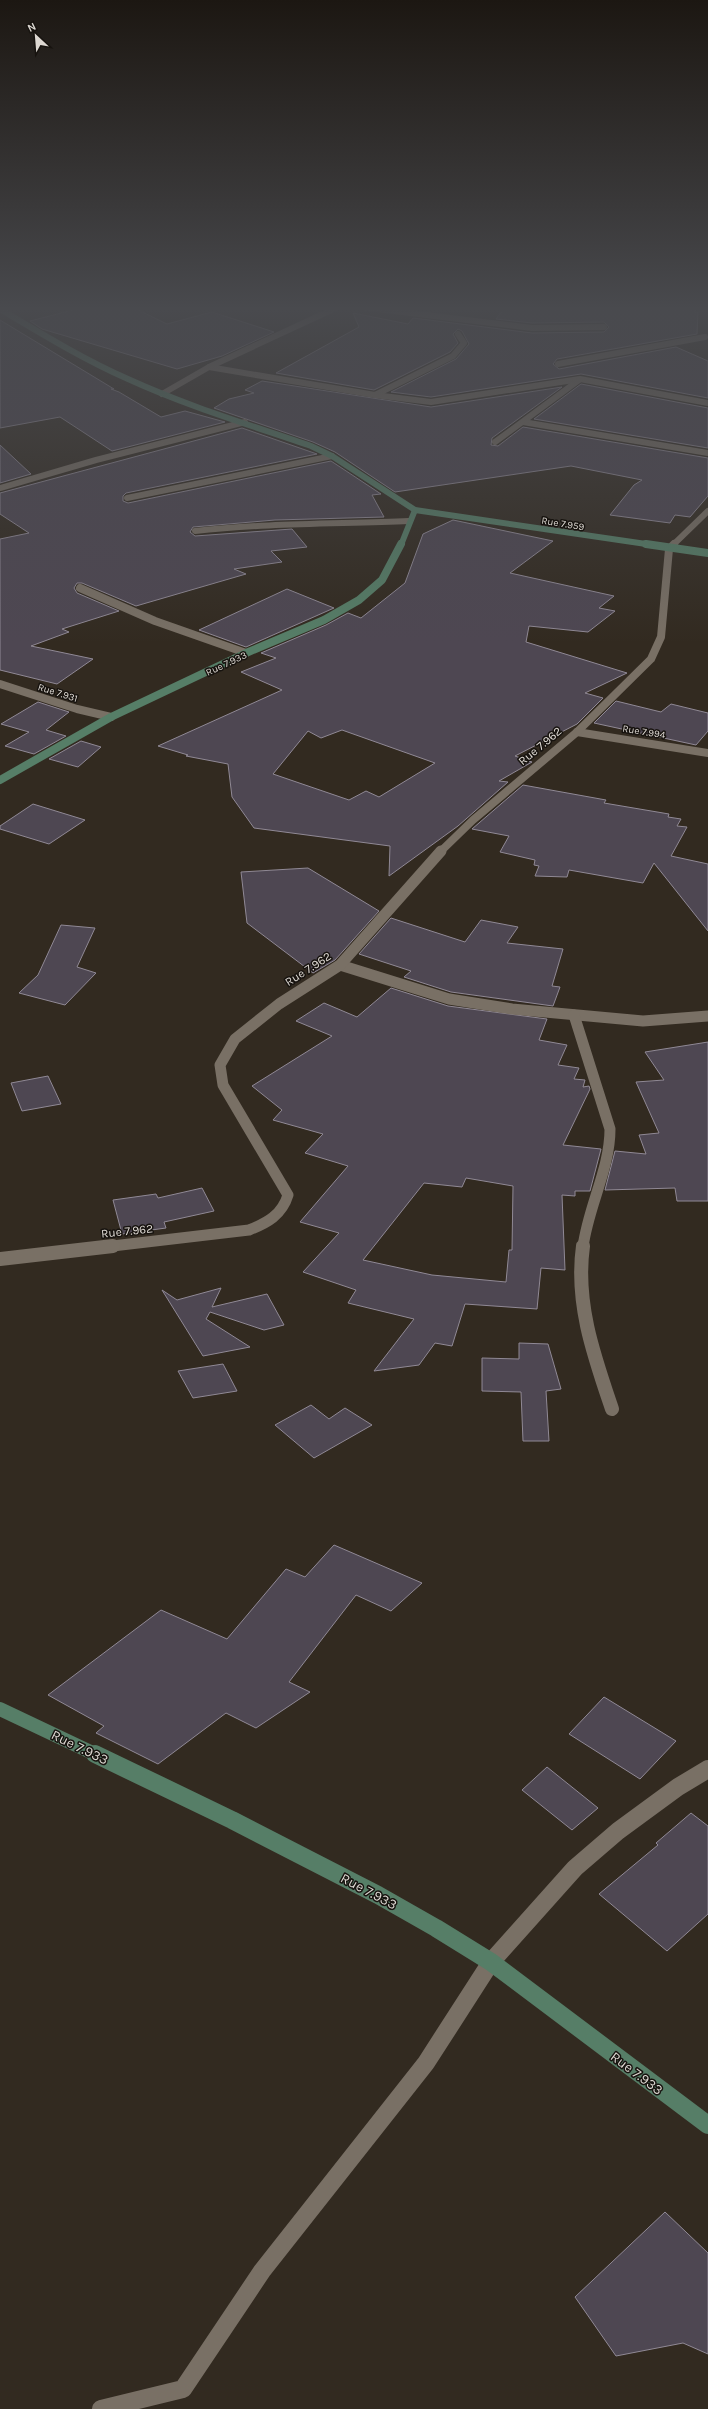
<svg xmlns="http://www.w3.org/2000/svg" width="708" height="2409" viewBox="0 0 708 2409" font-family="Karla,sans-serif">
<style>
.building{fill:#4e4752;stroke:#908995;fill-rule:evenodd}
.lines{fill:none;stroke-linecap:round;stroke-linejoin:round}
.street-far4{stroke:#797065;stroke-width:6}
.street-far3{stroke:#797065;stroke-width:8}
.street-far2{stroke:#797065;stroke-width:11}
.street-far1{stroke:#797065;stroke-width:14}
.street{stroke:#797065;stroke-width:18}
.secondary-far3{stroke:#567e67;stroke-width:6}
.secondary-far2{stroke:#567e67;stroke-width:8}
.secondary-far1{stroke:#567e67;stroke-width:14}
.secondary{stroke:#567e67;stroke-width:18}
.labels{text-anchor:middle;stroke-width:3;stroke-linejoin:round;paint-order:stroke}
.far-street-label{font-size:10px;fill:#ddd8d2;stroke:#17130f}
.street-label{font-size:12px;fill:#ddd8d2;stroke:#17130f}
.near-street-label{font-size:14px;fill:#ddd8d2;stroke:#17130f}
</style>
<rect width="100%" height="100%" fill="#322a20"/>
<g class="building">
<path d="M107,306H130L167,324L212,312L274,332L222,356L177,369L42,329L30,321L85,307L89,309Z"/>
<path d="M506,306L695,309V312H698L697,334L557,359L553,364L559,369L676,347L708,361V398L581,374L431,397L391,392L456,359L469,344L462,331L458,329L453,334L458,343L450,352L374,390L276,373L359,327L353,313L408,324L413,318L532,333L604,332L609,327L604,322L532,323L496,319Z"/>
<path d="M0,320L114,389H111L119,392L161,417L185,411L225,422L112,451L60,417L0,428Z"/>
<path d="M262,381L431,407L562,387L492,438L491,445L498,446L523,427L708,458V496L690,517L675,515L670,523L610,515L634,485L642,480L571,466L395,492L335,452L313,442L214,408L229,399L254,393L245,390Z"/>
<path d="M581,384L708,408V448L534,419Z"/>
<path d="M242,428L317,454L126,493L123,496V501L128,503L331,461L381,494L372,495L384,517L275,520L193,527L190,532L195,536L292,529L307,547L271,551L282,562L234,569L246,574L136,606L82,583H77L74,588L77,593L119,611L62,629L69,632L31,646L93,659L57,684L0,670V539L29,533L0,514V493Z"/>
<path d="M0,445L31,474L0,483Z"/>
<path d="M453,520L553,541L510,573L614,596L599,608L615,611L588,632L529,626L526,642L627,673L585,693L603,698L577,724L515,756L532,762L499,781L508,782L458,826L389,876L390,846L254,828L232,797L228,764L186,756L188,755L158,746L282,690L241,672L276,658L261,653L326,625L348,613L361,618L405,583L423,534ZM342,730L435,763L379,797L366,791L349,800L273,774L308,731L321,738Z"/>
<path d="M287,589L334,608L246,647L199,630Z"/>
<path d="M616,701L661,712L671,704L708,713V731L696,745L594,723Z"/>
<path d="M38,702L69,712L46,730L66,736L34,754L5,746L29,732L1,724Z"/>
<path d="M81,741L101,747L78,767L49,759Z"/>
<path d="M523,785L606,800L604,803L669,814L668,817L681,819L677,826L687,827L671,856L708,864V931L654,863L643,883L569,870L567,877L535,876L539,866L534,865L535,860L500,852L509,836L472,829Z"/>
<path d="M33,804L85,820L49,844L0,829V826Z"/>
<path d="M308,868L379,911L335,960L313,973L247,923L241,872Z"/>
<path d="M391,918L465,942L481,920L518,927L507,943L563,949L552,986L560,987L553,1006L451,992L404,977L411,971L359,954Z"/>
<path d="M61,925L95,928L77,967L96,973L65,1005L19,993L38,975Z"/>
<path d="M391,988L448,1006L547,1019L539,1040L567,1045L558,1065L579,1068L574,1079L585,1080L583,1087L589,1086L590,1089L563,1145L601,1149L590,1191H575V1196L562,1195L565,1270L541,1268L537,1309L465,1304L452,1346L435,1343L419,1365L374,1371L414,1319L348,1303L356,1290L303,1272L339,1233L300,1222L348,1166L305,1153L323,1134L273,1120L282,1110L252,1086L332,1036L296,1021L324,1003L357,1017ZM466,1178L513,1186L512,1250H509L506,1282L432,1275L363,1260L424,1183L462,1187Z"/>
<path d="M708,1042V1201H677L675,1188L605,1190L615,1151L646,1154L639,1135L659,1133L636,1082L664,1080L645,1052Z"/>
<path d="M48,1076L61,1104L22,1111L11,1083Z"/>
<path d="M202,1188L214,1211L164,1222L166,1228L122,1234L113,1200L156,1194L158,1198Z"/>
<path d="M221,1288L212,1307L267,1294L284,1325L264,1330L210,1312L206,1319L250,1347L203,1356L162,1290L177,1300Z"/>
<path d="M519,1343L548,1344L561,1389L546,1391L549,1441H523L521,1392L482,1391V1358L519,1359Z"/>
<path d="M223,1364L237,1391L193,1398L178,1371Z"/>
<path d="M311,1405L329,1419L345,1408L372,1425L314,1458L275,1425Z"/>
<path d="M334,1545L422,1583L391,1611L356,1595L289,1682L310,1692L256,1728L226,1713L158,1764L96,1733L104,1726L48,1695L161,1610L227,1639L286,1569L305,1577Z"/>
<path d="M604,1697L676,1741L640,1779L569,1734Z"/>
<path d="M547,1767L598,1808L572,1830L522,1790Z"/>
<path d="M691,1813L708,1826V1914L667,1951L599,1894L658,1845L656,1843Z"/>
<path d="M665,2212L708,2253V2354L683,2343L616,2356L575,2297Z"/>
</g>
<g class="lines">
<g class="street-far4">
<path d="M353,306L532,328L604,327"/>
<path d="M558,364L705,337"/>
<path d="M209,367L375,395L453,356L464,343L458,334"/>
<path d="M162,394L209,367L340,306"/>
<path d="M375,395L431,402L580,379L708,403"/>
<path d="M523,422L708,453"/>
<path d="M495,442L579,380"/>
<path d="M0,488L96,460L245,422"/>
<path d="M127,498L332,456"/>
<path d="M195,531C266,523 338,524 409,521"/>
<path d="M673,545L708,511"/>
</g>
<g class="street-far3">
<path d="M80,588L155,621L246,653"/>
<path d="M0,684L77,709L111,717"/>
<path d="M577,732L708,753"/>
<path d="M440,852L473,820L577,732L651,659L661,637L669,549L674,544"/>
</g>
<g class="street-far2">
<path d="M340,965L449,999L512,1009L643,1021L708,1016"/>
<path d="M574,1015L610,1129C610,1169 588,1207 583,1247"/>
<path d="M104,1247L249,1230C267,1223 282,1215 288,1195L223,1085L220,1065L235,1039L279,1004L340,965L441,851"/>
</g>
<g class="street-far1">
<path d="M583,1246C575,1303 594,1356 612,1409"/>
<path d="M0,1259L113,1246"/>
</g>
<path class="street" d="M101,2409L183,2389L262,2271L426,2063L491,1962L575,1868L618,1831L678,1787L708,1769"/>
<g class="secondary-far3">
<path d="M0,309C42,334 83,359 128,379C187,406 250,425 311,446L332,456L415,510L653,545"/>
<path d="M401,545L415,510"/>
</g>
<g class="secondary-far2">
<path d="M646,544L708,553"/>
<path d="M0,780L111,717L246,653L324,620L359,600L382,580L401,544"/>
</g>
<path class="secondary-far1" d="M0,1709L97,1755"/>
<path class="secondary" d="M95,1754L232,1820L378,1895L436,1928L491,1962L708,2125"/>
</g>
<linearGradient id="sky" x2="0" y2="1"><stop stop-color="#1c1712"/><stop offset="0.48" stop-color="#494a4e"/><stop offset="1" stop-color="#494a4e" stop-opacity="0"/></linearGradient>
<rect width="708" height="643" fill="url(#sky)"/>
<g class="labels">
<g class="far-street-label">
<text transform="translate(563 523) rotate(9)" y="4">Rue 7.959</text>
<text transform="translate(226 663) rotate(-25)" y="4">Rue 7.933</text>
<text transform="translate(58 692) rotate(17)" y="4">Rue 7.931</text>
<text transform="translate(644 731) rotate(9)" y="4">Rue 7.994</text>
</g>
<g class="street-label">
<text transform="translate(540 746) rotate(-40)" y="4">Rue 7.962</text>
<text transform="translate(308 969) rotate(-33)" y="4">Rue 7.962</text>
<text transform="translate(127 1231) rotate(-6)" y="4">Rue 7.962</text>
</g>
<g class="near-street-label">
<text transform="translate(80 1747) rotate(26)" y="5">Rue 7.933</text>
<text transform="translate(369 1891) rotate(28)" y="5">Rue 7.933</text>
<text transform="translate(637 2073) rotate(37)" y="5">Rue 7.933</text>
</g>
</g>
<g transform="translate(36 36) rotate(334)" stroke="#17130f" stroke-width="3" paint-order="stroke">
<path d="M0-3L7 15L0 10L-7 15Z" fill="#ddd8d2"/>
<text y="-6" font-size="11" font-weight="bold" text-anchor="middle" fill="#ddd8d2">N</text>
</g>
</svg>
